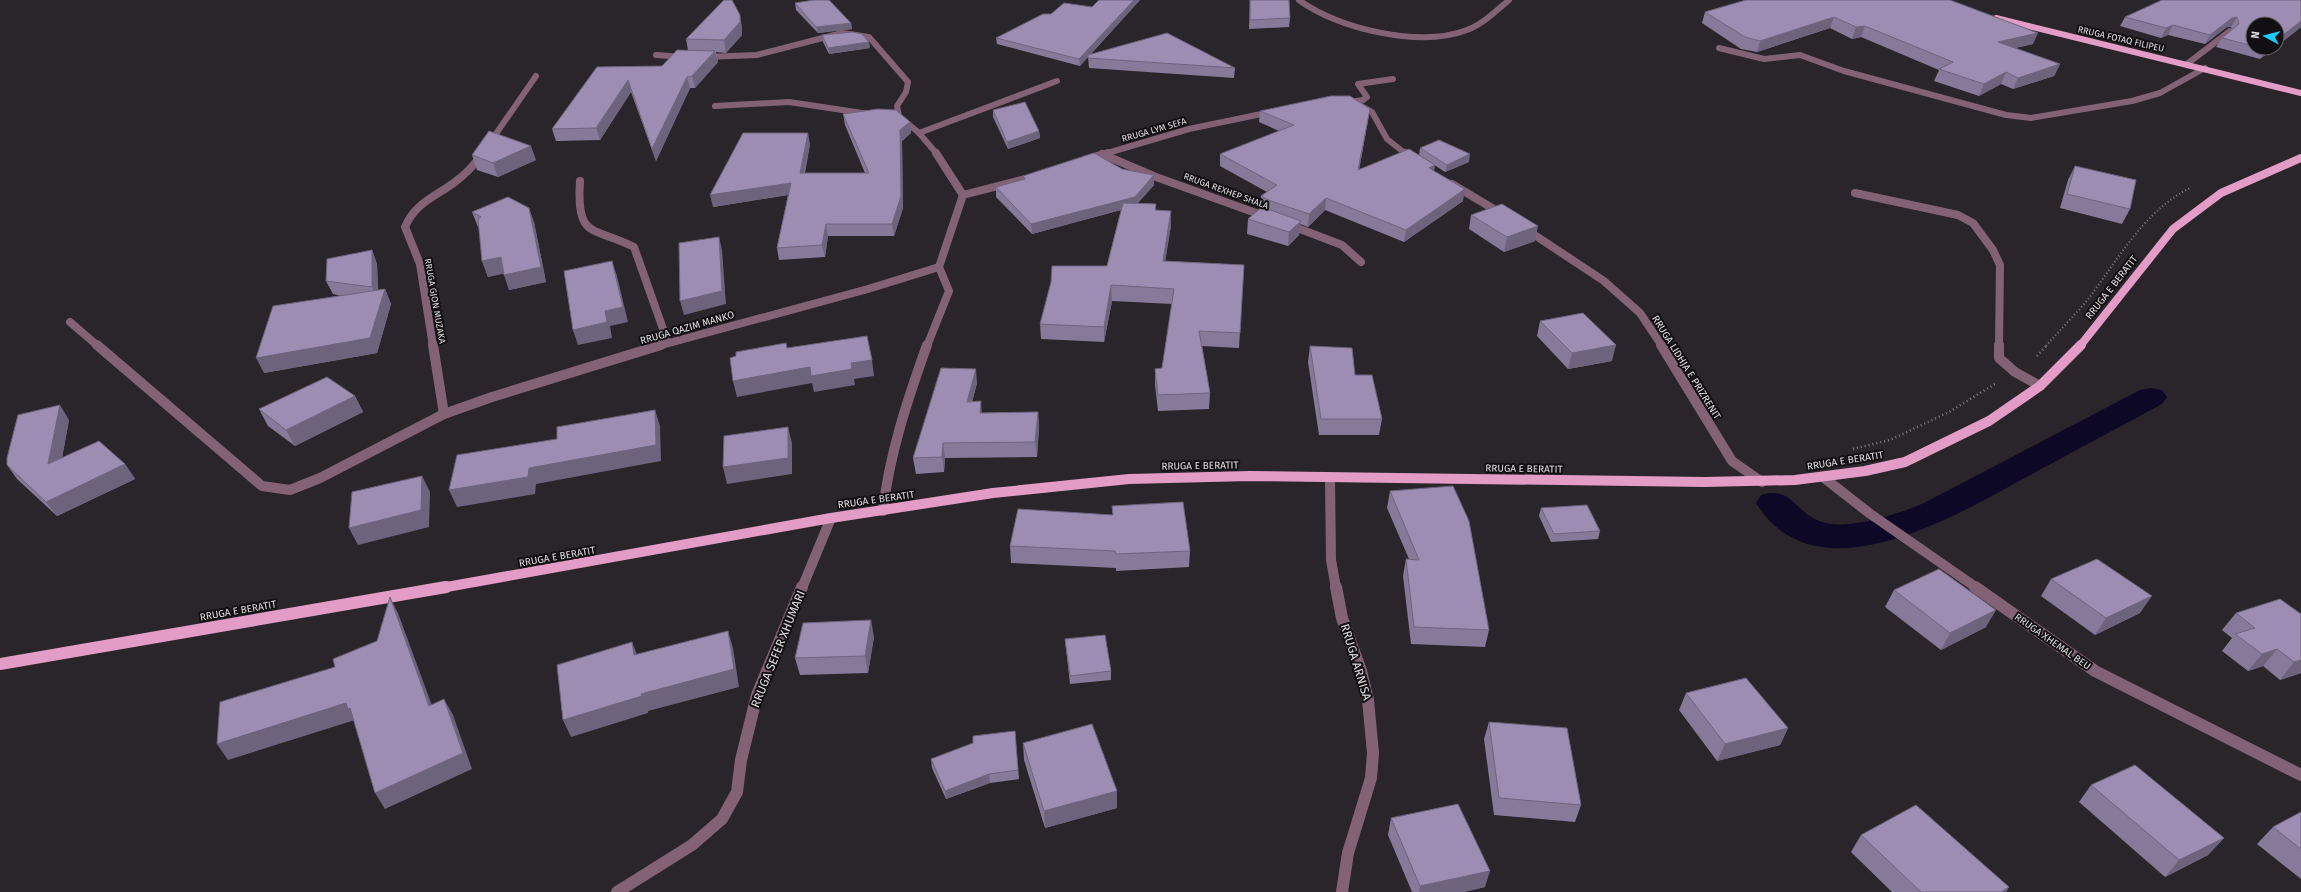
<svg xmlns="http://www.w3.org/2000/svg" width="2301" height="892" viewBox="0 0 2301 892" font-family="'Fira Sans',sans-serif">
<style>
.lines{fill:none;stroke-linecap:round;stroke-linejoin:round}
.canal{fill:#0c0825;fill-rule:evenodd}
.path-far1{stroke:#848084;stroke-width:2;stroke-dasharray:1 2.5;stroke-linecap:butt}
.path{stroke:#848084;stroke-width:2.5;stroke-dasharray:1 3;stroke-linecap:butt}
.minor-far3{stroke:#846276;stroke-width:6}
.minor-far2{stroke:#846276;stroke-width:8}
.minor-far1{stroke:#846276;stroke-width:10}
.minor{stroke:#846276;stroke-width:12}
.major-far3{stroke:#e39cc6;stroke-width:6}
.major-far2{stroke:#e39cc6;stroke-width:8}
.major-far1{stroke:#e39cc6;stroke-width:10}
.major{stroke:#e39cc6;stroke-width:12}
.wall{fill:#87799a}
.shaded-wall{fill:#6e637d}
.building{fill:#9d8db3;stroke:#6e637d}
.labels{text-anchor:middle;stroke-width:4;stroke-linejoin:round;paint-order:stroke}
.far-street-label{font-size:9px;fill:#e0dde0;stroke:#110f11}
.street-label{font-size:10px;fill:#e0dde0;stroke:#110f11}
.near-street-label{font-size:12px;fill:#e0dde0;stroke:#110f11}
</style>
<rect width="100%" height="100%" fill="#2a252a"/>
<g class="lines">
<path class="canal" d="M2151,388L2162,390L2167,397L2162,404C2119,427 2075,451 2032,474C1960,513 1817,602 1756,503L1761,495C1792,486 1793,510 1819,521C1846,532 1898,514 1924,503L2140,390Z"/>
<path class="path-far1" d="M2046,346C2060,330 2075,315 2089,298C2119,258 2144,211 2190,188"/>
<g class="path">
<path d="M2037,356L2047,345"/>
<path d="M1853,449L1890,440L1949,412L1995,384"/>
</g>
<g class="minor-far3">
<path d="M1299,0C1338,29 1420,48 1467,30C1483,24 1496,11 1509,0"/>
<path d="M1719,48L1764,59L1800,55L1844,71L2006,115L2031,118L2132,101L2160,93L2205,68"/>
<path d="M656,55L684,57"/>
<path d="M704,57L757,55L842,33L869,37L908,82L906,92L897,106L899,116L919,133L937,154"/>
<path d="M2187,64L2230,31"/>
<path d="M1351,102L1363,100L1367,97L1358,84L1393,79"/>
<path d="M1358,104L1372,112L1387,139L1406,154"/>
<path d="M715,106L789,102L869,114"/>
<path d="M919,133L1057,81"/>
<path d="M482,154L536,76"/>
<path d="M1104,154L1189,129L1271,112"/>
</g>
<g class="minor-far2">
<path d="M1405,153L1414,160"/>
<path d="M1102,154L1156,177L1267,217"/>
<path d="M1086,159L1108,153"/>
<path d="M580,181C576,240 593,226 634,247L668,343"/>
<path d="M1452,184L1502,214"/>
<path d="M1855,193L1958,215L1973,223L1993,250L2000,265L1999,346"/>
<path d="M963,195L1025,179"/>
<path d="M1287,224L1342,245L1361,262"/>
<path d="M1524,228L1604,281L1640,313L1662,346"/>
<path d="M70,322L98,346"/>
<path d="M433,346L420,264L405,227C415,203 435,197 455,182C466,174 475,164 483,153"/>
<path d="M658,346L868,289L939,267"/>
<path d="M927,346L949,291L939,267L963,195L936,153"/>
</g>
<g class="minor-far1">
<path d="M97,345L262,486L290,490L320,478L444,414L492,397L661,345"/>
<path d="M433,345L444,414"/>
<path d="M1661,345L1732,461L1762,482"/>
<path d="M1999,345V358L2015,372L2040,386"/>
<path d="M1823,477L1869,513L1977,588"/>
<path d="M1330,478L1331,560L1336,588"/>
<path d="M883,511C889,455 908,398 927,345"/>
<path d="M802,588L831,518"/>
</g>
<g class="minor">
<path d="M1336,587L1342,618L1361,671L1368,700L1373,753L1371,778L1348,853L1342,892"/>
<path d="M1975,587L2095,671L2301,775"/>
<path d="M617,892L692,845L722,819L737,792L741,760L757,695L802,587"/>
</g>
<path class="major-far3" d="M1996,18L2301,93"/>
<path class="major-far2" d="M2080,346L2173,229L2221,193L2301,158"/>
<path class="major-far1" d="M441,588L831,518L993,493L1129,479L1250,476L1705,482L1795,480L1865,471L1905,462L1989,421L2040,386L2081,345"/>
<path class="major" d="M0,664L446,587"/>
</g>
<g class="wall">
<path d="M1140,0L1091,54L1235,68L1234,78L1089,68L1088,57L1080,66L997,44L996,38L1051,14Z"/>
<path d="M1250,0L1290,18L1289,27L1249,29Z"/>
<path d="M1746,0L2033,44L2015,48L2060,64L2054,76L2013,89L2001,84L1979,96L1934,81L1939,70L1861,37L1852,39L1830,28L1757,52L1741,49L1702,23L1705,12Z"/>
<path d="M2301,0V27L2277,46V24H2253V48H2274L2260,59L2216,47L2222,38L2232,29L2231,27H2227L2205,44L2168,35L2161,38L2120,26L2125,17Z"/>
<path d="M795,3L851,23L852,29L818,33L796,10Z"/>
<path d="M742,27V35L726,53L716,52L718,62L695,88H690L656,161L631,92L600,140L556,141L552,129L597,67L662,66L688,50L686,39Z"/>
<path d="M822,35L870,48L829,54L823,42Z"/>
<path d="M993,110L1039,131L1040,138L1008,149L993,117Z"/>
<path d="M1260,111L1368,120L1359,170L1434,171L1463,201L1404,242L1325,210L1308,227L1300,224L1299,235L1288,246L1247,234L1248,219L1260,208L1261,196L1267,192L1220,166V154L1279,131L1259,122Z"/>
<path d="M843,114L910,122L911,133L902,141L903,208L894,236H828L825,257L779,260L777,248L788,195L713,207L810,144L805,173H865L845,125Z"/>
<path d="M1420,148L1469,162L1445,172L1419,155Z"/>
<path d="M472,155L536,160L498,177L477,170Z"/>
<path d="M2075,166L2130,209L2122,224L2060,208L2068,180Z"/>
<path d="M1122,169L1154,185L1138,203L1156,204V210L1171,225L1165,261L1244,265L1239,348L1202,346L1210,393L1209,409L1158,411L1155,385V369L1162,368L1172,304L1112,301L1104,342L1041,339L1040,324L1107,266L1121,210L1032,234L996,197V187L1024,179L1023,176Z"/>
<path d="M472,212L534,222L546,282L509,290L504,273L488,277L482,261L479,228L478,227Z"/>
<path d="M1471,215L1535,241L1504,252L1469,229Z"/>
<path d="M372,250L377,264L378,290L385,289L391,304L377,353L264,373L342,296L333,294L326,281Z"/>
<path d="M1540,321L1612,361L1568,369L1537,336Z"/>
<path d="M1310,346L1355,375L1382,419L1379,435H1319L1308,362Z"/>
<path d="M977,383L972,402L982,413L1038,412L1039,427L1037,457L945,458L944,472L916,474L913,458Z"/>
<path d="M355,396L363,412L295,446L268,426L259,409Z"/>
<path d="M69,420L62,458L125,464L135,479L57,516L17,479L7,465Z"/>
<path d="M1390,491L1489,630L1485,647L1411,644L1403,576L1406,559H1409L1387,508Z"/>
<path d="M1112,506L1190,551L1189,567L1116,571V568L1011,563L1010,546L1113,515Z"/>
<path d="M1541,508L1600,531L1598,539L1551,542L1539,516Z"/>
<path d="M2051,579L2140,613L2095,635L2041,596Z"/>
<path d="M1894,590L1986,627L1941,650L1885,607Z"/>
<path d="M2236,613L2301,614V673L2280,680L2263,666L2248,671L2222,651L2232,638L2222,630Z"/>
<path d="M874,637L868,673L800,675L795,658Z"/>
<path d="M1065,639L1111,671V680L1070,684Z"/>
<path d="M1686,693L1788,728L1780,745L1717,761L1679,710Z"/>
<path d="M1489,722L1581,805L1575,822L1494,815L1484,739Z"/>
<path d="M1015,731L1019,779L990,783L946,799L932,768L931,759Z"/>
<path d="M1023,743L1117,791V808L1045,828L1024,760Z"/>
<path d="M2091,785L2224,838L2208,855L2165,877L2079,802Z"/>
<path d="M2301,812V879L2257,844L2273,827Z"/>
<path d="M1391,818L1485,887L1464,892H1412L1388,835Z"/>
<path d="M1861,835L2009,887L2006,892H1892L1851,852Z"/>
</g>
<g class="shaded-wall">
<path d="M1134,0H1140L1080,66L1079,59Z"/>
<path d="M740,15L742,27V35L726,53L724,40Z"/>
<path d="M1834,17L1830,28L1757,52L1760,41Z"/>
<path d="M2237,17L2231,27H2227L2205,44L2210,35L2232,18Z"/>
<path d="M2301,21V27L2277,46V40Z"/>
<path d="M851,23L852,29L818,33L816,27Z"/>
<path d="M2173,25L2168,35L2161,38L2166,28Z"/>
<path d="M1865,26L1861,37L1852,39L1856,27Z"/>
<path d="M2038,33L2033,44L1993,53L1998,42Z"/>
<path d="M869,42L870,48L829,54L828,48Z"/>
<path d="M2267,48H2274L2260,59L2266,49Z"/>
<path d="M715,51L718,62L695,88L692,76Z"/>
<path d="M2060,64L2054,76L2013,89L2018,78Z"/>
<path d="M2006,72L2001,84L1979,96L1984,84Z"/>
<path d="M687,77L690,88L656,161L652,149Z"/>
<path d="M628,80L631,92L600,140L596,128Z"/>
<path d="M1370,109L1368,120L1357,182L1358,170Z"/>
<path d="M910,122L911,133L902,141L903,208L894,236L892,224L900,130Z"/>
<path d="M1039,131L1040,138L1008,149L1007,142Z"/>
<path d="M808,133L810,144L802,184L800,173Z"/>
<path d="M531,146L536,160L498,177L493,163Z"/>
<path d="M1470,154L1469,162L1445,172L1447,165Z"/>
<path d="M1435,165L1433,177L1429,168Z"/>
<path d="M1154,175V185L1135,206L1032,234L1031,224Z"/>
<path d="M791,183L793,194L713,207L710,195Z"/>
<path d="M1465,189L1463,201L1404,242L1406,230Z"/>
<path d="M1326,198L1325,210L1308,227L1309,214Z"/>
<path d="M529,208L534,222L546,282L509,290L504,275Z"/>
<path d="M1171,211V225L1163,276V261Z"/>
<path d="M1301,221L1299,235L1288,246L1289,232Z"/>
<path d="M826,224L828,236L825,257L822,245Z"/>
<path d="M1538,226L1535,241L1504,252L1507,237Z"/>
<path d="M719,237L722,250L726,304L684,315L680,301Z"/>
<path d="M372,250L377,264L378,301L372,287Z"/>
<path d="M501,257L507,273L488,277L482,261Z"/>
<path d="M612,261L617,276L628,322L610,326L612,338L578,345L573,330L605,311Z"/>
<path d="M1111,285L1112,301L1104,342V327Z"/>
<path d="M385,289L391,304L377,353L264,373L256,358Z"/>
<path d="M1616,345L1612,361L1568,369L1572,353Z"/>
<path d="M872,360L874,376L854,379L855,385L814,392L812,383L737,397L733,381L810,367L851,363Z"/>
<path d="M976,369L977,383L968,417L967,402Z"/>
<path d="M355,396L363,412L295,446L286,430Z"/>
<path d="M981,401L982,416L980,413Z"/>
<path d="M60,405L69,420L58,479L48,464Z"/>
<path d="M655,410L660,426L661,461L536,484L535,494L457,507L449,490L529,468Z"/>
<path d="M1038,412L1039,427L1037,457L1035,442Z"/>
<path d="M788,427L792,443V474L727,484L723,467Z"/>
<path d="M943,443L945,458L944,472L942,457Z"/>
<path d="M125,464L135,479L57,516L46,502Z"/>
<path d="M422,476L430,492L429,527L358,545L349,528Z"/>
<path d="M2152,596L2140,613L2095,635L2106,618Z"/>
<path d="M390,597L398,613L438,722L429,706Z"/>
<path d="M1996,610L1986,627L1941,650L1950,633Z"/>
<path d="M871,620L874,637L868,673L865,656Z"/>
<path d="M728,631L733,648L739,687L648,711V713L571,737L563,720L641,694Z"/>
<path d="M632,642L639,660L634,655Z"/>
<path d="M2277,649L2263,666L2248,671L2262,654Z"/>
<path d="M2301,660V673L2280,680L2294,662Z"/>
<path d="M444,699L453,715L472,769L385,809L375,793Z"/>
<path d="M346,703L350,708L355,720L228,760L217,744Z"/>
<path d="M1788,728L1780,745L1717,761L1725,744Z"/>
<path d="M989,774L990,783L946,799L945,791Z"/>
<path d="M1117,791V808L1045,828L1044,811Z"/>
<path d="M2224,838L2208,855L2165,877L2179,860Z"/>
<path d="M1490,871L1485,887L1464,892H1419L1420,886Z"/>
<path d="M2009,887L2006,892H2001Z"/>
</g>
<g class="building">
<path d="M724,0H732L740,15V22L724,40L686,39Z"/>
<path d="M814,0H829L851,23L816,27L795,3Z"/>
<path d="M1099,0H1134L1079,59L996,38L1043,14H1051L1064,3L1092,7Z"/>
<path d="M1250,0H1289L1290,18L1250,20Z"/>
<path d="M1746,0H1950L2038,33L1998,42L2060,64L2018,78L2006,72L1984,84L1939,69L1953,62L1865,26L1856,27L1834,17L1760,41L1745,37L1705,12Z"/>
<path d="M2162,0H2301V21L2277,40V24H2253V46L2222,38L2239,24L2237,17L2232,18L2210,35L2173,25L2166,28L2125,17Z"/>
<path d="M853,32L862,34L869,42L828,48L822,35Z"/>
<path d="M1167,33L1235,68L1088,58V55Z"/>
<path d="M677,50L715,51L692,76L687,77L652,149L628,80L596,128L552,129L597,67L662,66Z"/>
<path d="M1331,96H1350L1370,109L1358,170L1409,149L1435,165L1429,168L1465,189L1406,230L1326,198L1309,214L1271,201L1261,196L1277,185L1220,154L1294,125L1260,111Z"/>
<path d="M1025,102L1039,131L1007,142L993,110Z"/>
<path d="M878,109L896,110L910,122L900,130L901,196L892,224H826L822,245L777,248L791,183L710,195L743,133H808L800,173H869L843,114Z"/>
<path d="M489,131L531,146L493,163L472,155Z"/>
<path d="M1439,140L1470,154L1447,165L1420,148Z"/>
<path d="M1094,153L1122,169L1154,175L1135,197L1031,224L996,187L1025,179L1023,176Z"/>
<path d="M2075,166L2136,180L2130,209L2067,194Z"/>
<path d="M508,197L529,208L541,267L504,275L501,257L482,261L478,219L481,217L472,212Z"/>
<path d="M1123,203L1156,204L1155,210L1171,211L1163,261L1244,265L1240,333L1199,331L1210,393L1158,395L1155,369L1162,368L1174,289L1111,285L1104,327L1040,324L1051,282L1052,266H1107Z"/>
<path d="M1502,204L1538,226L1507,237L1471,215Z"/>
<path d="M1262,207L1301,221L1289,232L1248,219Z"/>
<path d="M719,237L722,291L680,301L679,243Z"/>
<path d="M372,250V287L326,281L327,259Z"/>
<path d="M612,261L623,307L605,311L607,322L573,330L564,271Z"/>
<path d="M385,289L370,338L256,358L273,306Z"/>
<path d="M1583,313L1616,345L1572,353L1540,321Z"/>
<path d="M867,336L872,360L851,363L852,369L811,376L810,367L733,381L730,358L736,356V352L786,343L787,348Z"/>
<path d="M1310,346L1352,348L1355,375H1372L1382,419H1321Z"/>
<path d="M941,368L976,369L967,402L981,401L980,413L1038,412L1035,442L943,443L942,457L913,458Z"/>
<path d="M327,377L355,396L286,430L259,409Z"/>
<path d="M60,405L48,464L99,441L125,464L46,502L7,465V458L18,415Z"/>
<path d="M655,410L656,445L529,468L528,477L449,490L457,455L557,439V427Z"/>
<path d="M788,427V458L723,467L724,436Z"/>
<path d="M422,476L421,510L349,528L352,492Z"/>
<path d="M1453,486L1469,521L1489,630L1414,627L1406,559L1419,560L1390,491Z"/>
<path d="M1183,502L1190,551L1116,554L1115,551L1010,546L1018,509L1113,515L1112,506Z"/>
<path d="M1587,505L1600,531L1554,534L1541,508Z"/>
<path d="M2097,559L2152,596L2106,618L2051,579Z"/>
<path d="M1939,569L1996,610L1950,633L1894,590Z"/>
<path d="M390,597L429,706L444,699L463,753L375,793L350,708L348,709L346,703L217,744L220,702L335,667L333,659L377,641Z"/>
<path d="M2280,599L2301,614V660L2294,662L2277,649L2262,654L2235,634L2255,628L2236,613Z"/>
<path d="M871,620L865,656L795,658L803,623Z"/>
<path d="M728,631L734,669L641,694L642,696L563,720L557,665L632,642L634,655Z"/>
<path d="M1105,635L1111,671L1070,676L1065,639Z"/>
<path d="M1746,678L1788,728L1725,744L1686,693Z"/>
<path d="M1489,722L1567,728L1581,805L1499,798Z"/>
<path d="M1092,724L1117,791L1044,811L1023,743Z"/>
<path d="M1015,731L1018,770L989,774L945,791L931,759L973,743V736Z"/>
<path d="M2135,765L2224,838L2179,860L2091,785Z"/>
<path d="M1458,804L1490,871L1420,886L1391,818Z"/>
<path d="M1916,805L2009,887L2001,892H1921L1861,835Z"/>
<path d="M2301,812V849L2273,827Z"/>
</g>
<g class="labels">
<g class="far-street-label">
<text transform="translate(2121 39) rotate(13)" y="3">RRUGA FOTAQ FILIPEU</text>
<text transform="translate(1154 130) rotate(-16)" y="3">RRUGA LYM SEFA</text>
<text transform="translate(1226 191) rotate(20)" y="3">RRUGA REXHEP SHALA</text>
<text transform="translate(435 301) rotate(80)" y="3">RRUGA GJON MUZAKA</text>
</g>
<g class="street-label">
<text transform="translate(2111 287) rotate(-52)" y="4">RRUGA E BERATIT</text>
<text transform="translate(687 327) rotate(-16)" y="4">RRUGA QAZIM MANKO</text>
<text transform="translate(1687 367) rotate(58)" y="4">RRUGA LIDHJA E PRIZRENIT</text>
<text transform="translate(1845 460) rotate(-9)" y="4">RRUGA E BERATIT</text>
<text transform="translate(1200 465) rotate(-1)" y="4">RRUGA E BERATIT</text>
<text transform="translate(1524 468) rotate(1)" y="4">RRUGA E BERATIT</text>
<text transform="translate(876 499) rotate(-8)" y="4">RRUGA E BERATIT</text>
<text transform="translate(557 556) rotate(-10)" y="4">RRUGA E BERATIT</text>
<text transform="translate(238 610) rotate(-10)" y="4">RRUGA E BERATIT</text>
<text transform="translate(2053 641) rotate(35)" y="4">RRUGA XHEMAL BEU</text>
</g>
<g class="near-street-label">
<text transform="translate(778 649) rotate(-68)" y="4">RRUGA SEFER XHUMARI</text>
<text transform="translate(1356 662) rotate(73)" y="4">RRUGA ARNISA</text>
</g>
</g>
<g transform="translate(2265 36) rotate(277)"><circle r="19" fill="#110f11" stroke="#646164"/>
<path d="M0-3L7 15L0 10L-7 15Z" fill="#1bc9fc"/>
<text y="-6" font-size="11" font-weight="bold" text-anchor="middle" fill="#e0dde0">N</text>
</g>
</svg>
